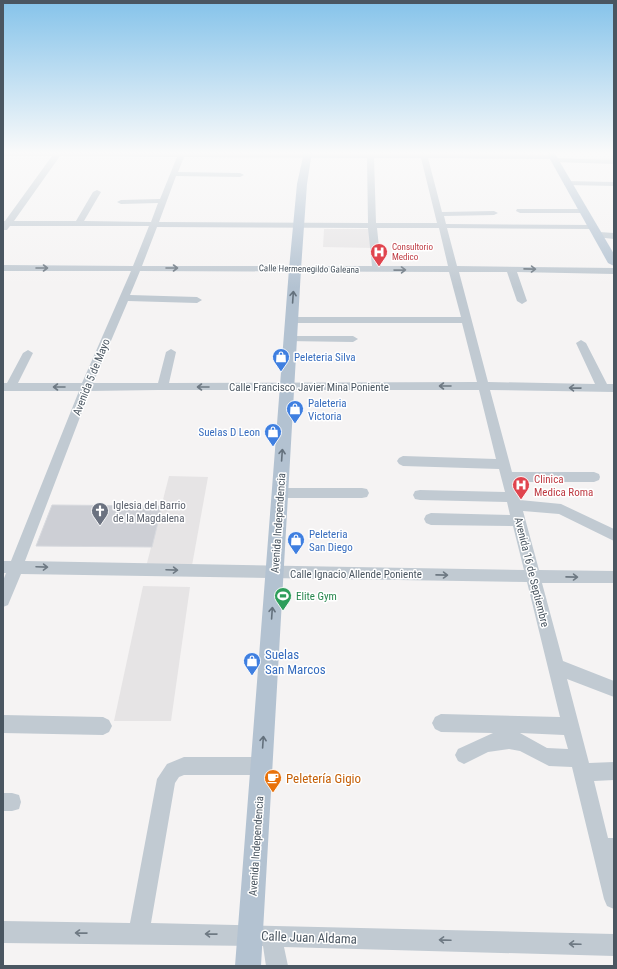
<svg xmlns="http://www.w3.org/2000/svg" width="617" height="969" viewBox="0 0 617 969" font-family="'Roboto Condensed',sans-serif">
<style>
.education{fill:#e6e4e5}
.building{fill:#cdcfd5;stroke:#d7d9de}
.lines{fill:none;stroke-linecap:round;stroke-linejoin:round}
.minor{fill:#c1cad2;fill-rule:evenodd}
.major{fill:#b3c2d1;fill-rule:evenodd}
.oneway{stroke:#6e7983}
.oneway2{stroke:#64717d}
.labels{text-anchor:middle;stroke-width:3;stroke-linejoin:round;paint-order:stroke}
.far-health-label{font-size:9px;fill:#be3a42;stroke:#fff;text-anchor:start}
.far-street-label{font-size:9px;fill:#4a5661;stroke:#fff}
.shop-label{font-size:11px;fill:#366cbe;stroke:#fff;text-anchor:start}
.street-label{font-size:11px;fill:#4a5661;stroke:#fff}
.health-label{font-size:11px;fill:#be3a42;stroke:#fff;text-anchor:start}
.worship-label{font-size:11px;fill:#5b616d;stroke:#fff;text-anchor:start}
.leisure-label{font-size:11px;fill:#27864d;stroke:#fff;text-anchor:start}
.near-shop-label{font-size:13px;fill:#366cbe;stroke:#fff;text-anchor:start}
.near-food-label{font-size:13px;fill:#c56008;stroke:#fff;text-anchor:start}
.near-street-label{font-size:13px;fill:#4a5661;stroke:#fff}
</style>
<rect width="100%" height="100%" fill="#f5f3f3"/>
<g class="education">
<path d="M324,229H371L373,248L323,247Z"/>
<path d="M169,476L208,477L191,571H145Z"/>
<path d="M143,586L190,587L171,721H114Z"/>
</g>
<path class="building" d="M52,505L162,506L152,547L36,546Z"/>
<g class="lines">
<g class="minor">
<path d="M3,152L420,154V152H427V154L552,155L555,158L614,160V164L554,162L551,159L428,158L442,212L494,211L498,213L494,215L444,216L446,224L594,225L598,227L594,229L447,228L457,266L614,268V274L517,272L527,301L522,304L517,301L507,272H459L488,382L595,384L576,343L581,340L586,343L607,384H614V392L490,390L512,472H594L599,474L600,477L599,480L594,482H515L520,500L561,504L614,529V541L559,514L523,511L539,570L614,571V583H542L563,661L614,681V697L567,679L589,763L614,762V780L594,781L608,838H614V909L607,906L604,899L572,767L549,766L520,751L509,749L488,752L464,764L458,761L455,755L458,749L493,733L441,732L435,729L432,723L435,717L441,714L560,717L527,582L21,574L8,605L3,607V581L6,573H3V561H11L79,391H3V383H7L23,353L28,350L33,353L18,383H82L131,271H3V265L133,266L149,226H10L7,230H3V221H5L52,156H3ZM60,156L177,157L160,199L121,200L117,202L121,204L158,203L151,222L84,221L101,192L97,190L93,192L76,221H14ZM184,157L367,158L368,223L159,222L176,176L240,177L244,175L240,173L178,172ZM374,158H421L437,223H376ZM157,227L368,228L372,266H142ZM377,228H439L448,266H381ZM140,271L449,272L461,317H291L286,320L291,323H462L477,382L169,383L176,352L171,349L166,352L158,383H93L128,301L197,303L202,300L197,297L130,295ZM158,390H479L496,459L403,456L399,458L397,461L399,464L403,466L499,469L505,492L420,490L415,491L413,495L415,499L420,500L507,502L510,515L431,513L426,515L424,519L426,523L431,525L513,526L524,570L25,561L90,391ZM520,733L564,735L568,749L547,748Z"/>
<path d="M564,181L614,182V186L567,185H564Z"/>
<path d="M517,209H584L588,211L584,213H520L516,211Z"/>
<path d="M599,232L614,233V239L596,237L595,235Z"/>
<path d="M290,336H353L358,339L353,342L286,341L285,339L286,337Z"/>
<path d="M280,488H362L367,489L369,493L367,497L362,498H280L275,497L273,493L275,489Z"/>
<path d="M3,715L103,717L109,720L112,726L109,732L103,735L3,733Z"/>
<path d="M184,757H261L267,760L270,766L267,772L261,775H184L179,777L175,783L151,923L614,934V956L284,947L288,966H266L263,946L3,943V921L130,923L157,779L167,764Z"/>
<path d="M3,793H12L19,795L21,802L19,809L12,811H3Z"/>
</g>
<g class="major">
<path d="M304,152H312L307,184L301,269L261,966H235L289,269L297,184Z"/>
<path d="M546,152H554L614,254V266L608,263Z"/>
</g>
</g>
<defs><path id="oneway-shaft" d="M-6 0H5M1.5-3L5.5 0L1.5 3" fill="none" stroke-width="1.6" stroke-linecap="round" stroke-linejoin="round"/></defs>
<g class="oneway">
<use href="#oneway-shaft" transform="translate(42 268)"/>
<use href="#oneway-shaft" transform="translate(172 268)"/>
<use href="#oneway-shaft" transform="translate(530 269) rotate(1)"/>
<use href="#oneway-shaft" transform="translate(400 270) rotate(-1)"/>
<use href="#oneway-shaft" transform="translate(445 386) rotate(180)"/>
<use href="#oneway-shaft" transform="translate(59 387) rotate(180)"/>
<use href="#oneway-shaft" transform="translate(203 387) rotate(180)"/>
<use href="#oneway-shaft" transform="translate(575 388) rotate(-179)"/>
<use href="#oneway-shaft" transform="translate(42 567) rotate(2)"/>
<use href="#oneway-shaft" transform="translate(172 570) rotate(2)"/>
<use href="#oneway-shaft" transform="translate(442 575) rotate(1)"/>
<use href="#oneway-shaft" transform="translate(572 577) rotate(1)"/>
<use href="#oneway-shaft" transform="translate(81 933) rotate(-179)"/>
<use href="#oneway-shaft" transform="translate(211 934) rotate(-179)"/>
<use href="#oneway-shaft" transform="translate(445 940) rotate(-178)"/>
<use href="#oneway-shaft" transform="translate(575 944) rotate(-178)"/>
</g>
<g class="oneway2">
<use href="#oneway-shaft" transform="translate(293 297) rotate(-86)"/>
<use href="#oneway-shaft" transform="translate(282 455) rotate(-86)"/>
<use href="#oneway-shaft" transform="translate(272 613) rotate(-86)"/>
<use href="#oneway-shaft" transform="translate(263 742) rotate(-86)"/>
</g>
<linearGradient id="sky" x2="0" y2="1"><stop stop-color="#85c3ea"/><stop offset="0.53" stop-color="#fafafa"/><stop offset="1" stop-color="#fafafa" stop-opacity="0"/></linearGradient>
<rect width="617" height="288" fill="url(#sky)"/>
<defs>
<symbol id="hospital-pin" viewBox="-11 -11 22 30"><path d="M0 17L-7.5 6A9.5 9.5 0 1 1 7.5 6Z" fill="#e0444e" stroke="#fff"/><path d="M-5-5h3v3.5h4V-5h3V5h-3V1.5h-4V5h-3Z" fill="#fff"/></symbol>
<symbol id="shop-pin" viewBox="-11 -11 22 30"><path d="M0 17L-7.5 6A9.5 9.5 0 1 1 7.5 6Z" fill="#3f7fe0" stroke="#fff"/><path d="M-5-2.5h2.3a2.7 3.5 0 0 1 5.4 0H5L5.5 6h-11ZM-1.5-2.5h3a1.5 2.3 0 0 0-3 0Z" fill="#fff"/></symbol>
<symbol id="church-pin" viewBox="-11 -11 22 30"><path d="M0 17L-7.5 6A9.5 9.5 0 1 1 7.5 6Z" fill="#6b7280" stroke="#fff"/><path d="M-1.2-6h2.4v3.5h3.3v2.4h-3.3V6h-2.4V-.1h-3.3v-2.4h3.3Z" fill="#fff"/></symbol>
<symbol id="stadium-pin" viewBox="-11 -11 22 30"><path d="M0 17L-7.5 6A9.5 9.5 0 1 1 7.5 6Z" fill="#2e9e5b" stroke="#fff"/><path d="M0-5a6.5 5 0 1 0 0 10a6.5 5 0 1 0 0-10ZM-3.5-1.8h7v3.6h-7Z" fill="#fff"/></symbol>
<symbol id="cafe-pin" viewBox="-11 -11 22 30"><path d="M0 17L-7.5 6A9.5 9.5 0 1 1 7.5 6Z" fill="#e8710a" stroke="#fff"/><path d="M-5.5-4.5H6V0H3Q3 3.5 0 3.5H-2.5Q-5.5 3.5-5.5 0ZM3-3.2v2h1.7v-2ZM-6 4.5H4V6H-6Z" fill="#fff"/></symbol>
</defs>
<g fill-rule="evenodd">
<use href="#hospital-pin" x="369" y="242" width="20" height="27"/>
<use href="#shop-pin" x="271" y="347" width="20" height="27"/>
<use href="#shop-pin" x="285" y="399" width="20" height="27"/>
<use href="#shop-pin" x="263" y="422" width="20" height="27"/>
<use href="#hospital-pin" x="511" y="475" width="20" height="27"/>
<use href="#church-pin" x="90" y="501" width="20" height="27"/>
<use href="#shop-pin" x="286" y="530" width="20" height="27"/>
<use href="#stadium-pin" x="273" y="586" width="20" height="27"/>
<use href="#shop-pin" x="242" y="651" width="20" height="27"/>
<use href="#cafe-pin" x="263" y="768" width="20" height="27"/>
</g>
<g class="labels">
<g class="far-health-label">
<text x="392" y="250">Consultorio<tspan x="392" dy="10">Medico</tspan></text>
</g>
<g class="far-street-label">
<text transform="translate(309 269) rotate(1)" y="3">Calle Hermenegildo Galeana</text>
</g>
<g class="shop-label">
<text x="294" y="361">Peleteria Silva</text>
<text x="308" y="407">Paleteria<tspan x="308" dy="13">Victoria</tspan></text>
<text x="260" y="436" text-anchor="end">Suelas D Leon</text>
<text x="309" y="538">Peleteria<tspan x="309" dy="13">San Diego</tspan></text>
</g>
<g class="street-label">
<text transform="translate(91 377) rotate(-68)" y="4">Avenida 5 de Mayo</text>
<text x="309" y="391">Calle Francisco Javier Mina Poniente</text>
<text transform="translate(278 523) rotate(-86)" y="4">Avenida Independencia</text>
<text transform="translate(532 572) rotate(76)" y="4">Avenida 16 de Septiembre</text>
<text x="356" y="578">Calle Ignacio Allende Poniente</text>
<text transform="translate(256 846) rotate(-86)" y="4">Avenida Independencia</text>
</g>
<g class="health-label">
<text x="534" y="483">Clinica<tspan x="534" dy="13">Medica Roma</tspan></text>
</g>
<g class="worship-label">
<text x="113" y="509">Iglesia del Barrio<tspan x="113" dy="13">de la Magdalena</tspan></text>
</g>
<g class="leisure-label">
<text x="296" y="600">Elite Gym</text>
</g>
<g class="near-shop-label">
<text x="265" y="659">Suelas<tspan x="265" dy="15">San Marcos</tspan></text>
</g>
<g class="near-food-label">
<text x="286" y="783">Peletería Gigio</text>
</g>
<g class="near-street-label">
<text transform="translate(309 937) rotate(2)" y="5">Calle Juan Aldama</text>
</g>
</g>
<rect width="617" height="969" fill="none" stroke="#4a5661" stroke-width="8"/>
</svg>
